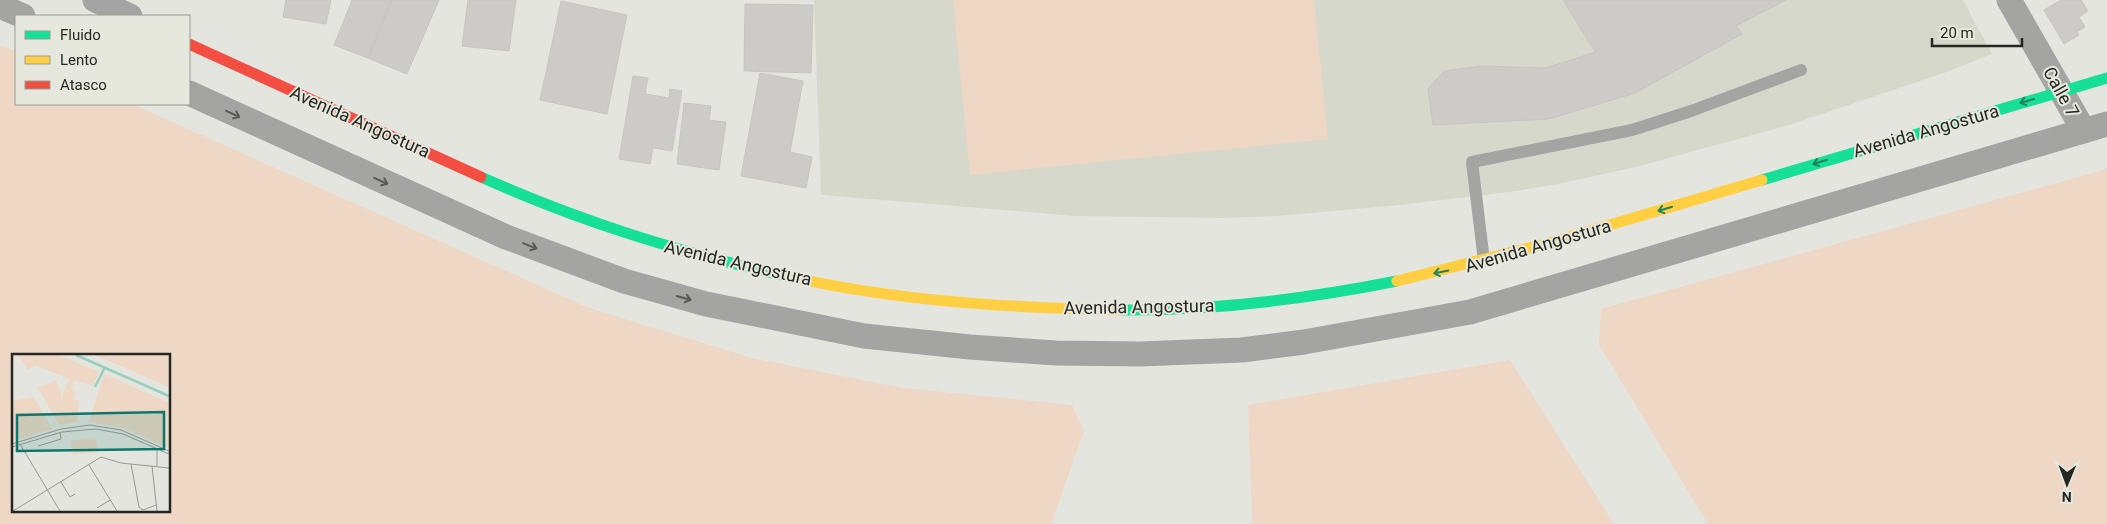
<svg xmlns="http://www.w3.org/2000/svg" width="2107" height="524" viewBox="0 0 2107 524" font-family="Roboto,sans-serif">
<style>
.built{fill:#d7d8cc}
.green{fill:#eed7c4;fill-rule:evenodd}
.building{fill:#cccbc7;stroke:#c6c5c1}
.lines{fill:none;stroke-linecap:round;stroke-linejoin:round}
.lane{stroke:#a4a4a2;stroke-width:12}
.street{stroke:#a4a4a2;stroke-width:25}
.fast{stroke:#16e098;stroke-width:11}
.slow{stroke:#ffcf43;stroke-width:11}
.jam{stroke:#f24e42;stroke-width:11}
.oneway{stroke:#1e845d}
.oneway2{stroke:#585955}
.labels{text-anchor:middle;stroke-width:4;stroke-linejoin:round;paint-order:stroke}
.street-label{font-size:18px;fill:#262722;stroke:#e7e8dd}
.inset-river{fill:none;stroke:#99d0bc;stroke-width:2.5}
.inset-road{fill:none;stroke:#999994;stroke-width:1}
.view{fill:#0f766e;fill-opacity:0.15;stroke:#0f766e;stroke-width:2.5}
.inset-edge{fill:none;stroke:#262722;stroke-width:2.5}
</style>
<rect width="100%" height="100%" fill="#e5e5e0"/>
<path class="built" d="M814,0H1963L1992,54L1944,73L1789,125L1636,167L1558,184L1509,192L1400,205L1277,216L1221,218L1075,216L821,195Z"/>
<g class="green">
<path d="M953,0H1314L1328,139L970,175Z"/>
<path d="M0,45L16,52V104H132L589,308L752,358L903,388L1072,405L1084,431L1051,524H0ZM169,355V510H14V355Z"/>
<path d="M2107,169V524H1708L1599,345L1601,309Z"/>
<path d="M1510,360L1614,524H1252L1248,405Z"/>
</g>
<g class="building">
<path d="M286,0H331L326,24L283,17Z"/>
<path d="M352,0H392L368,58L334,45Z"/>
<path d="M392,0H439L407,74L368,58Z"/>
<path d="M468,0H516L509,51L462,46Z"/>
<path d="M1563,0H1786L1736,26L1742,34L1635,93L1549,119L1433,125L1428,89L1444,71L1481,66L1546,68L1595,52Z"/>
<path d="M2061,0H2081L2088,11L2079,17L2085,27L2077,32L2079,35L2064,44L2044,10Z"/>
<path d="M561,1L627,15L607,114L540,100Z"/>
<path d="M745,4L813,5L811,73L744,71Z"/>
<path d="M760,73L803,81L790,152L812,157L806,188L741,176Z"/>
<path d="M633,76L648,78L645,94L669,98L670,89L682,91L672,151L653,148L650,164L619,159Z"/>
<path d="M684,103L711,106L709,120L726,122L719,170L677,164Z"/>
</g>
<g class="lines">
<path class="lane" d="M1484,261L1472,162L1632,130L1691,111L1801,70"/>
<g class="street">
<path d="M95,0L130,16"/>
<path d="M2009,0L2084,131"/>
<path d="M0,6L23,16"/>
<path d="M189,93L506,237L624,281L706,304L864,336L970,347L1056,353L1140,354L1242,350L1304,342L1470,312L2107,124"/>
</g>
<g class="fast">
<path d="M481,177C582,222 678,252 786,276"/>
<path d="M1762,180L2107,78"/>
<path d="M1121,310C1213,311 1306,299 1397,281"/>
</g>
<g class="slow">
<path d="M786,276C896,301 1009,308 1121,310"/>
<path d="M1397,281L1545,244L1762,180"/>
</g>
<path class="jam" d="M189,44L481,177"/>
</g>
<defs><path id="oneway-shaft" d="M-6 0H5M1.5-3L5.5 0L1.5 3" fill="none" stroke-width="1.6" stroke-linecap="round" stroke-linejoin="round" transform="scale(1.25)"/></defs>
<g class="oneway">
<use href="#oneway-shaft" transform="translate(2027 101) rotate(164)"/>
<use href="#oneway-shaft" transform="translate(1820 162) rotate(163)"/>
<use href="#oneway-shaft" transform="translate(1665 209) rotate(163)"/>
<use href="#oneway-shaft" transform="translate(1441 272) rotate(169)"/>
</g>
<g class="oneway2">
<use href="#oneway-shaft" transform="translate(233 114) rotate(25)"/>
<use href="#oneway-shaft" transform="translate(381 181) rotate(24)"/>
<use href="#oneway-shaft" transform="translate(530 246) rotate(22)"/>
<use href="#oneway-shaft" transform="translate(684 298) rotate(16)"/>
</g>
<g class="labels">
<g class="street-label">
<text transform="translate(2061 92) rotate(61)" y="6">Calle 7</text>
<text transform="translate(360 122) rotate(24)" y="6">Avenida Angostura</text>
<text transform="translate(1926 131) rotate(-16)" y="6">Avenida Angostura</text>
<text transform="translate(1538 246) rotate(-16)" y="6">Avenida Angostura</text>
<text transform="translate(738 263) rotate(13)" y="6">Avenida Angostura</text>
<text transform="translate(1139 307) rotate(-1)" y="6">Avenida Angostura</text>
</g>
</g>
<g transform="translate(12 354)">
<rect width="158" height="158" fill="#e5e5e0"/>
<path d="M6,1H47L87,18L81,32L62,26L59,35L64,37L61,45L67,47L65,68L47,71L26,34L44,26L50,42L57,25L23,11L16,16ZM83,1H157V33ZM92,20L157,49V94L111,74L77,68ZM22,43L40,75L0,87V47ZM84,84L86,98L61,101L59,87Z" fill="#eed7c4"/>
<path class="inset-river" d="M64,1L157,42M83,33L93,13"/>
<path class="inset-road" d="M0,90L49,75L78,71L109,76L157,97M8,90L48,157M26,92L49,85L48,78M0,93L50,78L84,75L111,80L157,100M119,110L127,153L131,156L144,151M77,111L105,157M140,112L145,157M145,112V95M49,128L58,143L63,140M85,154L98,146M1,157L89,103L109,109L157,114"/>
<path class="view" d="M152,58V95L5,97V61Z"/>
<rect width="158" height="158" class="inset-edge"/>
</g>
<rect x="15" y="15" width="175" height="90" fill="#e7e8dd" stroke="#9a9b92"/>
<rect x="25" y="31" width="25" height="8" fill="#16e098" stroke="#9a9b92"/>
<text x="60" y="40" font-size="15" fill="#262722">Fluido</text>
<rect x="25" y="56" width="25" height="8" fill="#ffcf43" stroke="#9a9b92"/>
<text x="60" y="65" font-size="15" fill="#262722">Lento</text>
<rect x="25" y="81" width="25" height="8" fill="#f24e42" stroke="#9a9b92"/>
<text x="60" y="90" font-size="15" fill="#262722">Atasco</text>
<g transform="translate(2067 484) rotate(181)" stroke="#e7e8dd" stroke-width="4" paint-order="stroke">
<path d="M0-4L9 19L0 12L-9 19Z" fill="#262722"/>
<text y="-8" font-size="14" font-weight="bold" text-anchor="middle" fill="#262722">N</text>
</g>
<path d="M1932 38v8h90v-8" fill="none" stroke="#262722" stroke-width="2.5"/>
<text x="1940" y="38" font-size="15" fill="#262722" stroke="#e7e8dd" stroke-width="4" paint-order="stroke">20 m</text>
</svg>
